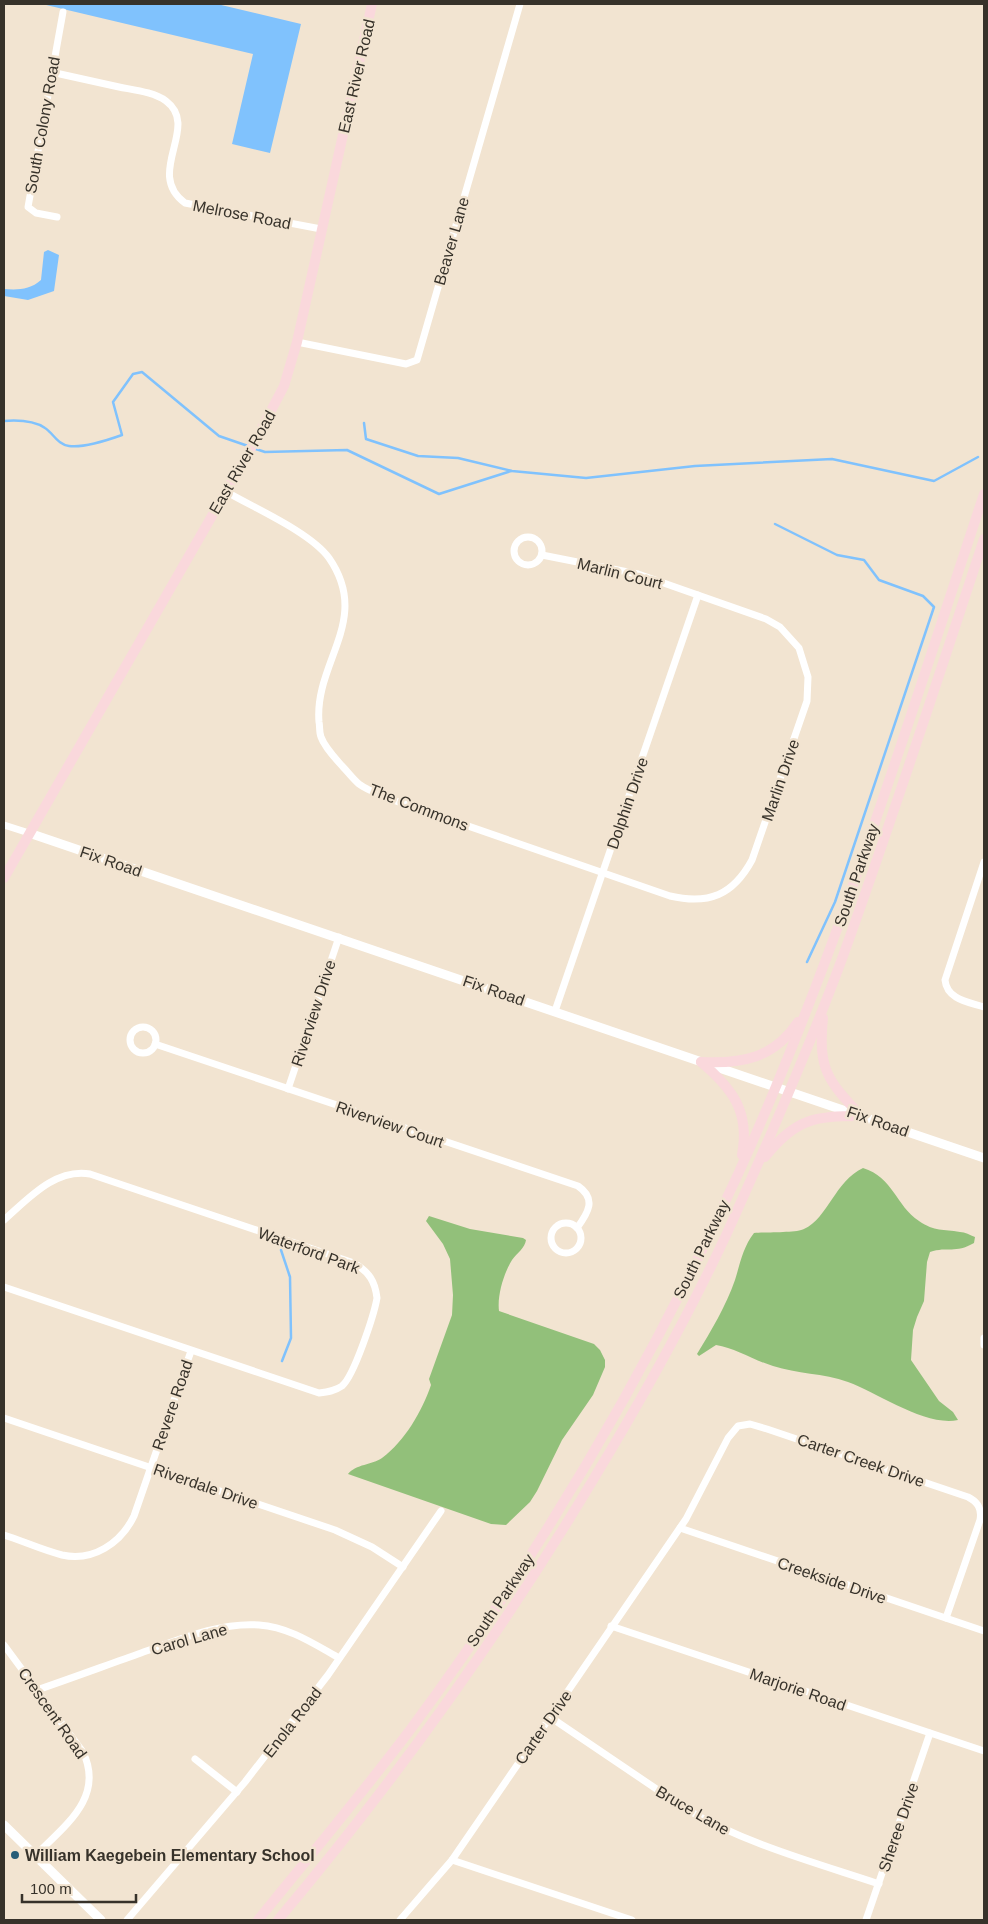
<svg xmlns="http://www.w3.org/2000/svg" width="988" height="1924" viewBox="0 0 988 1924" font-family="Helvetica,sans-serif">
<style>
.forest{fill:#92c07a}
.water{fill:#80c2fd}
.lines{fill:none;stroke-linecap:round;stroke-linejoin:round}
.stream{stroke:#80c2fd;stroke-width:2.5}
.minor{stroke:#fff;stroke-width:7}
.tertiary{stroke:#fff;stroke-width:9}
.secondary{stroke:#fad8dc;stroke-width:10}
.poi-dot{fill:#265d78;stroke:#f2e4d1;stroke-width:2}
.labels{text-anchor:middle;stroke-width:5;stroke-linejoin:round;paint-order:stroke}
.street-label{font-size:16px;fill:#37322a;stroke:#f2e4d1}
.poi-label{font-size:16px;font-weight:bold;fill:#37322a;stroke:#f2e4d1;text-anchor:start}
</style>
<rect width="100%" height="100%" fill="#f2e4d1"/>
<g class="forest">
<path d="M863,1168C893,1177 896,1206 919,1221C935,1232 943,1229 960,1232C965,1232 970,1235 975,1237L974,1243C955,1254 948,1246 930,1252L927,1262L924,1301L917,1317L913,1330L911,1360L939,1401L953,1412L958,1420C926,1427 878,1393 848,1382C823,1373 797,1374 773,1366C753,1360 735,1348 716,1345L699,1356L697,1354C711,1331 726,1306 735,1280C740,1264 743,1247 754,1233C765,1232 797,1233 804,1229C828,1218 835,1181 863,1168Z"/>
<path d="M429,1216L470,1229L523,1238L526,1240C525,1248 517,1253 512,1260C504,1273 497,1295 499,1311L594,1344L600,1350L605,1360V1367L593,1395L562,1440L537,1491L530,1502L506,1525L491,1524L348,1474C356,1464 372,1465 382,1458C405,1441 422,1411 431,1385L429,1379L452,1315L453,1295L450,1259L443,1244L426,1221Z"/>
</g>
<g class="water">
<path d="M42,4H217L301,24L270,153L232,144L253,54Z"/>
<path d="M48,250L59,255L54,291L28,300L4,296V289C17,290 30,290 41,280L44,252Z"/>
</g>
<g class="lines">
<g class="stream">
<path d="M4,421C17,420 33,420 45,428C53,433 58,445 69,446C83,448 108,440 122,435L113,402L133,374L142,372L219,436L248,446"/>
<path d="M364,423L366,439L418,456L458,458L512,471L586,478L695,466L832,459L934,481L978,457"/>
<path d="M253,448L265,452L347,450L439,494L511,471"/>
<path d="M775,524L837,555L864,560L879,580L923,596L934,607L835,902L807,962"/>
<path d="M281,1250L290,1277L291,1338L282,1361"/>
</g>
<g class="minor">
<path d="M51,72C73,77 96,82 119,87C134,90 154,92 166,101C201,127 144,173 185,203L321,229"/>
<path d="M57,217L36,213L28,207L63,12"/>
<path d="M297,342L406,364L417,360L520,4"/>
<path d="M225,491C254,508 310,532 329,558C372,620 314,662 319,722C320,726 319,732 321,737C325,748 335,758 343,767C348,772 353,779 359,784C368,791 382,795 393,800L670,896C709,905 733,895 752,860L807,701L808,677L799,648L780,627L766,619L638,574L542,555"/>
<circle cx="528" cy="551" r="14"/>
<path d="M4,825L29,833"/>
<path d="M984,862L945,980C947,1000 969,1002 984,1007"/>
<path d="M555,1011L698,595"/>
<circle cx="143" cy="1040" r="13"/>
<path d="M155,1044L578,1186C597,1199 588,1213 577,1228"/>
<path d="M288,1089L339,937"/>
<path d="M4,1220C28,1199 55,1168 90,1174L354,1263C369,1272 375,1281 377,1298C374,1315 354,1376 342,1386C335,1391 327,1392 319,1393L4,1287"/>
<circle cx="566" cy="1238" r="15"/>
<path d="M984,1338V1345"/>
<path d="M4,1418L335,1530L372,1547L403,1567"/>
<path d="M680,1528L984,1631"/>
<path d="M4,1535C23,1541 42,1550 62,1555C93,1562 121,1543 134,1516L191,1351"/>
<path d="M611,1626L984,1751"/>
<path d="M4,1645L83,1752C105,1798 64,1826 35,1856"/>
<path d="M37,1690C72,1678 107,1665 141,1653C178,1640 219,1622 259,1625C289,1627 314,1644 339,1658"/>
<path d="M550,1717L686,1809C746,1844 813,1862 879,1884"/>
<path d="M195,1759L237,1792"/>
<path d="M452,1860L632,1920"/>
<path d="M127,1920L245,1782L328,1675L441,1511"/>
<path d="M400,1920L452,1860L686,1519L728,1438L738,1426L750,1424L767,1429L968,1497C978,1502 982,1509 980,1520L946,1618"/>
<path d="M866,1920L930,1733"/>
</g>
<g class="tertiary">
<path d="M29,833L984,1158"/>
<path d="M4,1825L101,1920"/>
</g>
<g class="secondary">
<path d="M4,878L255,441L284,386L297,342L372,4"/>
<path d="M823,1018C818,1069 827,1080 861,1116"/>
<path d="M701,1062C743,1064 774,1058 798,1022"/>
<path d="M701,1062C733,1089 750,1112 742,1155"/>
<path d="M765,1157C795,1119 814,1116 861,1116"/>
<path d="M258,1920C309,1857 361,1795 410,1730C539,1556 649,1369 739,1172C838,953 908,722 984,494"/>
<path d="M278,1920C394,1782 500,1635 593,1480C642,1399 688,1317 728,1231C769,1140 809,1049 843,956C893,818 938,678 984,539"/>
</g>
</g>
<circle class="poi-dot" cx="15" cy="1855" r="5"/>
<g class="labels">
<g class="street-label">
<text transform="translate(356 76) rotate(-77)" y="6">East River Road</text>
<text transform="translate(42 125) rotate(-80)" y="6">South Colony Road</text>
<text transform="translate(242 214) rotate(11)" y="6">Melrose Road</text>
<text transform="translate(451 241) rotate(-74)" y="6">Beaver Lane</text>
<text transform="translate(242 462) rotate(-60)" y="6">East River Road</text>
<text transform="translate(620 573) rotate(14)" y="6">Marlin Court</text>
<text transform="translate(780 780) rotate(-71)" y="6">Marlin Drive</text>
<text transform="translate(627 803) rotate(-71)" y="6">Dolphin Drive</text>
<text transform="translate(419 807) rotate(21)" y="6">The Commons</text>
<text transform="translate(111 861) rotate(19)" y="6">Fix Road</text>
<text transform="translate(856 875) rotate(-71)" y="6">South Parkway</text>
<text transform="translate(494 990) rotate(19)" y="6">Fix Road</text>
<text transform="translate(313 1013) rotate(-72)" y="6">Riverview Drive</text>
<text transform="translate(878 1121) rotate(19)" y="6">Fix Road</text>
<text transform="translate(390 1124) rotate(19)" y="6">Riverview Court</text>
<text transform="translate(701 1249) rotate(-64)" y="6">South Parkway</text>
<text transform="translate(309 1250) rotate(20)" y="6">Waterford Park</text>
<text transform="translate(172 1405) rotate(-71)" y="6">Revere Road</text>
<text transform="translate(861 1460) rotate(19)" y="6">Carter Creek Drive</text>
<text transform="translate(206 1486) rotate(19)" y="6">Riverdale Drive</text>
<text transform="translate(832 1580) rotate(19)" y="6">Creekside Drive</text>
<text transform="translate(500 1600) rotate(-56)" y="6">South Parkway</text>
<text transform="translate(189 1639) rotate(-16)" y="6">Carol Lane</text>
<text transform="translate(798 1689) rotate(19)" y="6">Marjorie Road</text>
<text transform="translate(53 1713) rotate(55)" y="6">Crescent Road</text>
<text transform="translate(292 1722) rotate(-52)" y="6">Enola Road</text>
<text transform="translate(543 1727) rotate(-55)" y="6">Carter Drive</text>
<text transform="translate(693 1810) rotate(30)" y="6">Bruce Lane</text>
<text transform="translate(898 1827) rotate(-71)" y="6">Sheree Drive</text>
</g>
<g class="poi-label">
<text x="25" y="1861">William Kaegebein Elementary School</text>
</g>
</g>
<rect width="988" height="1924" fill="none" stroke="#37322a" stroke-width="10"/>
<path d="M22 1894v8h114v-8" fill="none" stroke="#37322a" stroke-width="2.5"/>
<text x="30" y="1894" font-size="15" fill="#37322a" stroke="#f2e4d1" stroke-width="4" paint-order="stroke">100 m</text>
</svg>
